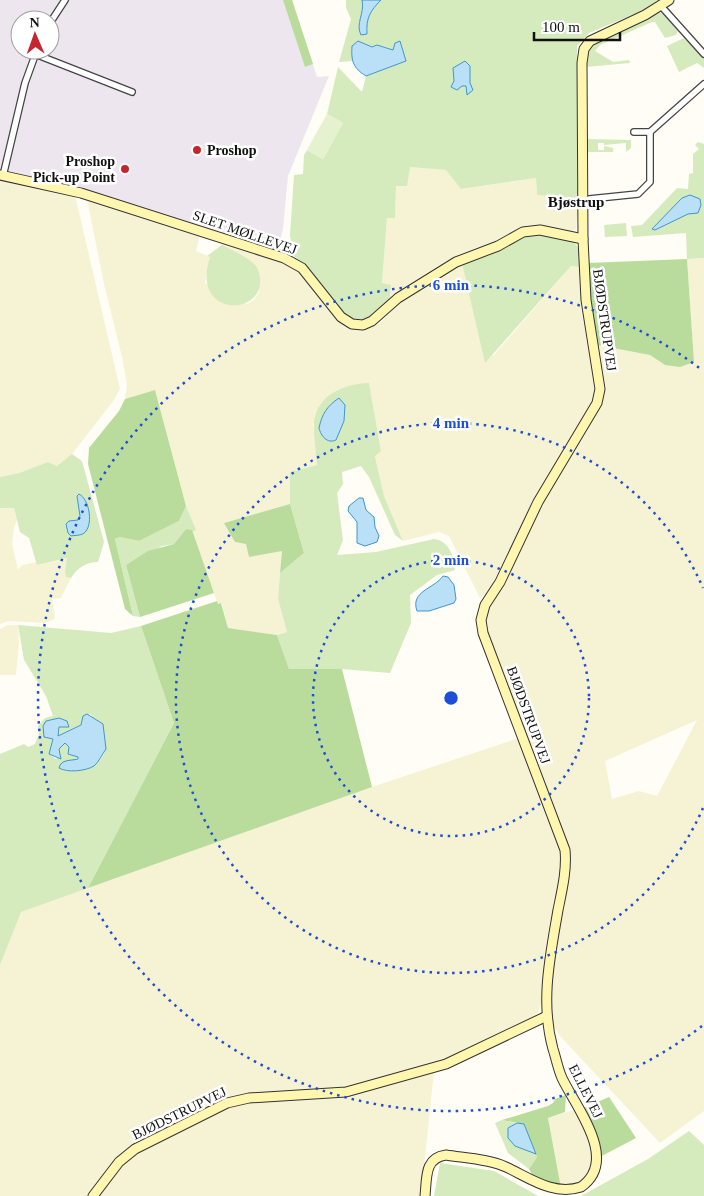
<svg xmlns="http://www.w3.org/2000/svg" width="704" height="1196" viewBox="0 0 704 1196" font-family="'Times New Roman',serif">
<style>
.industrial{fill:#eee6ef;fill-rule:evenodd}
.farmland{fill:#f6f3d4;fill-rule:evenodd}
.green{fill:#d5ebbd;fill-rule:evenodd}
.forest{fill:#b9dc9c}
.pitch{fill:#e6f2cf}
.water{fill:#b9e0f7;stroke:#3f96cf}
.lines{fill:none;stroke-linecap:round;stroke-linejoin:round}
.street-casing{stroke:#444;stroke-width:8}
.secondary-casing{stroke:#333;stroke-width:11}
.street{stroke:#fff;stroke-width:5.5}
.secondary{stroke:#fff6b0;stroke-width:9}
.ring{fill:none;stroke:#1d4ed8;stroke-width:2.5;stroke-dasharray:2.5 5}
.poi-dot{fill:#c4262e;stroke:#fff;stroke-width:2}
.labels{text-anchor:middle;stroke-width:5;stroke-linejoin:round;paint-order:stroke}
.poi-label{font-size:14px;font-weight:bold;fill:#111;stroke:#fff;text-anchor:start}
.street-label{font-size:14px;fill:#111;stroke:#fff}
.neighbourhood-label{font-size:15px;font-weight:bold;fill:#111;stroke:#fff}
.centre{fill:#1d4ed8;stroke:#fff;stroke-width:2.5}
.ring-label{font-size:15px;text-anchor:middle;font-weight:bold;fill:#1d4ed8;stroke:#fff;stroke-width:5;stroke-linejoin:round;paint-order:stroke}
</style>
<rect width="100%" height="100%" fill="#fffdf5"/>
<path class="industrial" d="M0,0H292L317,77L329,76L288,176L283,229L276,258L76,195L0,181ZM20,20H50V50H20Z"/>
<g class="farmland">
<path d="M410,167L446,170L462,189L536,178L537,195L579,199L576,229L573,231L539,225L519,229L487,246L475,248L458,256L389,302L382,283L387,218H395L396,185Z"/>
<path d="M0,181L75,195L120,389L114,400L72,454L57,466L48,462L19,473L0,477Z"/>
<path d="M89,199L200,234L196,251L210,257L205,283L247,304L254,300L259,292L244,257L222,245L225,242L276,258L293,266L301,273L337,320L348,327L361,330L379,324L403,300L462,263L467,285L493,356L571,266L580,267L582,300L595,389L591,403L554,470L532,504L509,554L486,594L480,598L449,536L439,532L403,541L384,496L375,455L381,450L369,384L313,424L317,465L290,472V504L224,523L282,551L278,599L287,632L277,635L228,628L222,603L218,604L214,593L192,532L195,530L186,506L155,390L125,399L127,384L122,357L104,284L88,204Z"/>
<path d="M704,258V1111L660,1143L560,1036L551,1023L548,996L569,863L485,624L488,610L513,566L543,501L601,400L604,392L597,345L650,355L665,365L694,362L687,259ZM697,720L657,796L639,791L612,799L605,761Z"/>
<path d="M0,508H14L17,520L14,528L12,544L18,570L22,565L37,562L38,565L68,558L66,577L71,578L61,598L52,599L55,619L45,623L9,621L0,624Z"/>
<path d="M8,625H18L19,643L16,675H0V629Z"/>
<path d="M519,738L562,854L542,982L541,1005L538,1013L530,1019L440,1062L339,1090L253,1093L153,1137L122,1153L107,1169L88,1196H0V965L20,912L372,787Z"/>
<path d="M434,1071L421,1196H98L121,1166L138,1151L237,1104L255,1100L340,1097Z"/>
<path d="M577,1109L584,1119L593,1156L591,1170L584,1181L573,1186L561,1188L548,1118Z"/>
</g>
<g class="green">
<path d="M346,0H362L364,12L359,23L367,34C366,18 370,11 381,0H659L644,10L589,33L577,46L579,199L537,195L536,178L461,189L446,170L410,167L407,186H396L395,218H387L382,283L391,285L389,302C375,314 362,328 344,314L307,267L294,256L290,235L294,175L303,174L304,155L307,150L323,159L343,123L327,114L338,67L362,92L366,76L406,61C397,53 385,42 373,47L358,41L352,46V61L339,62L351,19L346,8ZM470,66V83L467,86L454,81L453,68Z"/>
<path d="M658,12L663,14L678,31L676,35L665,38L655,22H652L600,45L595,51L613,62L629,60L630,63L585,67L586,58L593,44Z"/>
<path d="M684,38L704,58V68L697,63L679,72L667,46Z"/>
<path d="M586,139L631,140V148L626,152V143L604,145V143H598V150H604V146L613,148V152H586Z"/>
<path d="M698,142L704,144V258L687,259L686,233L633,237L631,226L642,225L677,188L688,189L689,174L693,173V154L699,149L695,145Z"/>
<path d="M626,223L627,236L605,237L604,225Z"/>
<path d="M534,234C546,235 570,234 577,246C580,251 579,261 580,267L571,266L485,363L462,263L523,236Z"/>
<path d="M222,245C232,250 243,255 252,262C257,266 260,273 260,279C263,317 190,317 210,257L207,256Z"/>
<path d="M369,383L381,451L375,456L384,496L403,541L395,535L369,477L361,466L342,472L343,484L337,493L343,540L337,555L376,552L434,539C449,541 454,556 455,570L437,575L410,595L411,623L390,673L342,669H289L277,635L287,632L278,599L280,573L304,553L290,504V472L317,465C316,454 313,431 314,422C318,394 344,384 369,383Z"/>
<path d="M72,454L82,461L104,542L98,562C86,562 77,568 71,578L66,577L65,571L67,558L37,565L29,538L20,532L14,508H0V477L19,473L48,462L57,466Z"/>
<path d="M186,506L196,530L192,532L186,529L174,544L162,546L126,565L140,617L133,616L115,539L120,537L139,541L179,521Z"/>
<path d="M18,625L111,633L141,626L174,723L88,888L21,912L0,965V754L24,744L28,747L35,744L39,734L38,726L45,718L53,716L46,696L24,660ZM90,714C119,745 105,773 63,771L78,757L77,755H69V748L65,743L59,749L60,755L56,759L49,754L53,738L50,737L46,721L59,718L69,724V727H59L58,736L82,724V719Z"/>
<path d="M502,1120L517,1123L508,1128L515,1146L536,1154L537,1157L529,1169L508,1153L495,1123Z"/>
<path d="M689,1131L704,1145V1196H581L648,1159Z"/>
<path d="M440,1163L494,1171L538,1196H434Z"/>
</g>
<g class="forest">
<path d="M283,0H292L313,64L305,67Z"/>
<path d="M687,259L694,362L680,367L665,365L650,355L597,345L590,303L588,263Z"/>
<path d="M155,390L186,506L179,521L139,541L120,537L115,539L133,616L125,609L88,464L89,448L119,411L125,399Z"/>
<path d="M290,504L304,553L280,573L282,551L249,557L246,544L235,542L224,523Z"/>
<path d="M186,529L192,530L214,593L140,617L126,565L148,551L174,544Z"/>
<path d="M217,601L218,604L221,603L228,628L277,635L289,669H342L372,787L88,888L174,723L141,626Z"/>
<path d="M566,1095L565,1112L548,1118L561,1188L537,1183L529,1169L537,1157L524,1124L502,1120L548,1106L553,1103L555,1099Z"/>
<path d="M609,1097L636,1138L598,1158L596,1141L584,1108Z"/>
</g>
<path class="pitch" d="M327,114L343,123L323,159L307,150Z"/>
<g class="water">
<path d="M362,0H381C370,11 366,18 367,34L361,35C355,24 365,13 362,0Z"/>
<path d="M358,41L372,47L377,45L393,50L395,43L400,41L406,61L366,76C353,68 351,61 352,46Z"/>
<path d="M465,61L470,66V83L473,90L467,95L466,86H462L457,90L451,87L454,81L453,68Z"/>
<path d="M690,195L700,199L701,205L698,213L688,214L655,230L652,229L682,198Z"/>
<path d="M339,398L345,405L344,421L336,440C327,444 321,436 319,428C322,414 327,406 339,398Z"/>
<path d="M79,494C89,499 93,522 86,531C83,536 76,535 71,536L68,533L66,524L69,521L78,520L80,516L77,496Z"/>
<path d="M359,498H363L366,510L374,517L375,527L379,536L377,542L365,546L357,543V522L348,511L349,506Z"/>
<path d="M443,576L448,577L454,585L456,599L454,603L429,611H417C410,591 434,589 443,576Z"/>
<path d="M87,714L103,724L106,749C102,754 99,762 94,766C86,771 67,773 59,768C61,759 70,761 78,759V757L68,754L69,747L65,743L59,749L61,759L49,754L53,739L44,737L43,726L46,721L59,718L67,721L69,727H59L58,736L81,725L83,716Z"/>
<path d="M517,1123L524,1124L536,1154L515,1146L508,1138V1128Z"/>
</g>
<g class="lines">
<defs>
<g id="street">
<path d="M661,6L704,54"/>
<path d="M50,23L65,0"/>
<path d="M35,54L132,92"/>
<path d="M634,132H650"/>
<path d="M3,176L25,83L37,50"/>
<path d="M589,199L638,194L650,182V132L704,84"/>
</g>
<g id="secondary">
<path d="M0,175L81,193L284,258L302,268L341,317L352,324L363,325L372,321L398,298L456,262L498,246L523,232L540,230L583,239"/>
<path d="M93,1196L119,1162L135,1149L227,1103L249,1098L346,1092L446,1064L547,1016"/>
<path d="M425,1196C427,1178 424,1158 446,1155C465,1158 489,1159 506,1167C530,1178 553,1196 581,1187C620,1160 575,1106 562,1078C558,1069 556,1058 553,1049C540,1002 550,957 558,910C562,890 567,870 565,850L483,633L481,620L485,605L500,582L538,502L597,403L600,389L586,300L583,239L582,63L584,49L590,41L645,15L669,0"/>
</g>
</defs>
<use href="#street" class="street-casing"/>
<use href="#secondary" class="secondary-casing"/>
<use href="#street" class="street"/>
<use href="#secondary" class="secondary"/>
</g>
<g class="ring">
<circle cx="451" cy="698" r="138"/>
<path d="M703 808A275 275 0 1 1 703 588"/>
<path d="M702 1026A413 413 0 1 1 702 370"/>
</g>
<g class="poi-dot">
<circle cx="197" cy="150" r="5"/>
<circle cx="125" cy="169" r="5"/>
</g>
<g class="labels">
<g class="poi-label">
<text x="207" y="155">Proshop</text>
<text x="115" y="166" text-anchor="end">Proshop<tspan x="115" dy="16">Pick-up Point</tspan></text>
</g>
<g class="street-label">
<text transform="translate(245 232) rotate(19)" y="5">SLET MØLLEVEJ</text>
<text transform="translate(605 320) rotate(82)" y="5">BJØDSTRUPVEJ</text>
<text transform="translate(529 715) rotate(70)" y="5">BJØDSTRUPVEJ</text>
<text transform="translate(586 1091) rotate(63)" y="5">ELLEVEJ</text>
<text transform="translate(179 1113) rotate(-26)" y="5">BJØDSTRUPVEJ</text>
</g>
<g class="neighbourhood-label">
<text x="576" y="207">Bjøstrup</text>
</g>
</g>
<circle cx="451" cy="698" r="8" class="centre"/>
<g class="ring-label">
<text x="451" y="290">6 min</text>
<text x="451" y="428">4 min</text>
<text x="451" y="565">2 min</text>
</g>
<g transform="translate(35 35) rotate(358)"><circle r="24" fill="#ffffff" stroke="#a0a0a0"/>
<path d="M0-4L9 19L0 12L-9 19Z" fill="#c4262e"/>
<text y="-8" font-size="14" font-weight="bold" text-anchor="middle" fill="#111111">N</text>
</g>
<path d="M534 32v8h86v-8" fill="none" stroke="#111111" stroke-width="2.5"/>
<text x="542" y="32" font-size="15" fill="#111111" stroke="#ffffff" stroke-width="4" paint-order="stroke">100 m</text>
</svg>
